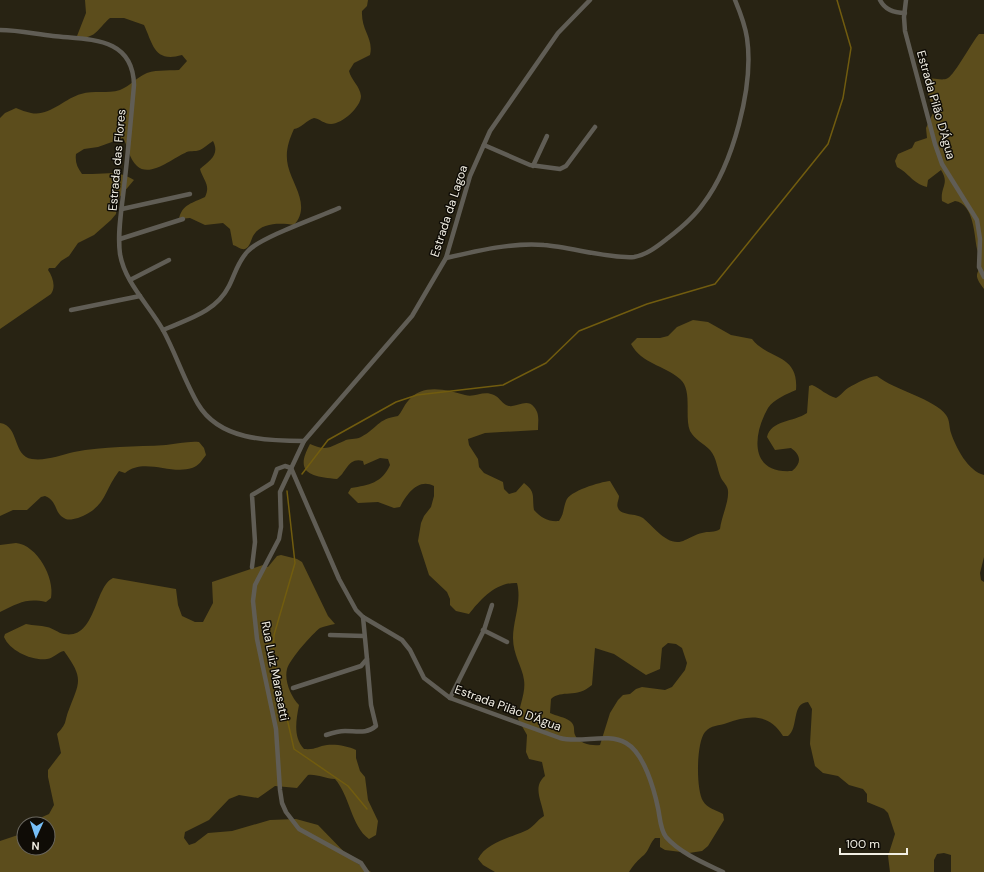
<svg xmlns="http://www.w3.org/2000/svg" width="984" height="872" viewBox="0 0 984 872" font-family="'DM Sans',sans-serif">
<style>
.forest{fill:#5c4d1c;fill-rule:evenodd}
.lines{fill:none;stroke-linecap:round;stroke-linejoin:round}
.stream{stroke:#715c0f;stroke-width:1.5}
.minor{stroke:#605d55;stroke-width:4.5}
.labels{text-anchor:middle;stroke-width:3;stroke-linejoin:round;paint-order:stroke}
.street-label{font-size:12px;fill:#f2efe4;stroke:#0f0c06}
</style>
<rect width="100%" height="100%" fill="#282313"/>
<g class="forest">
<path d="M85,0H368L367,6L362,11C361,31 374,38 370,55L354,63L349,71C351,80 360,86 361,96C361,107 342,124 331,124C324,124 320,119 314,118C307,120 300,129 294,129C288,142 285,153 288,166C293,186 311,206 294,225C281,223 261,222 253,236C251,240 250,247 245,249C241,250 237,246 233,245L230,229L223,223L205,225L190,218L179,219C182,204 193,203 205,197C211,185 203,180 200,169C210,160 220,155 213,141C208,144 204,148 200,150C195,152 189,150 185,153C173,158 150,178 137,166C129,159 128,146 123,138L98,147L84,149L76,154C75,162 77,167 82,174C100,175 118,169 134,180L118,199L116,214L111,220L94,235L78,243L69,256L61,261L55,268H49L48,270C53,277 56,287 51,294L0,329V118L5,113L16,108C21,110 26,112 31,113C49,117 65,98 81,94C94,90 107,94 120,90C130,86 135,79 143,75C153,69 167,71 179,70L187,61L182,55C154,63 153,44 144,25L124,18H110C98,28 95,41 77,36L86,13Z"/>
<path d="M979,34H984V289C971,272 980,276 980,261C981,257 978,252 977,249C974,234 974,204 955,201L948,204L942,201C940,187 950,184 941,170L928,180L927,187C912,183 909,173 897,167L895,161L898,154L912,148L915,142L927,138L926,128L934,111L927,91V80C933,76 941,82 948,78C955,74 972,42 979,34Z"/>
<path d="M693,320L708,322L731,335L752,339C768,360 799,353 796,390C787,394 774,399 768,408C752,436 750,474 792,471C802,463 801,455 791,448L775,450L767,437C771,420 794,422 807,413L809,386L812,385C821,389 826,395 836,398C842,395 843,391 848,388C857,383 867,377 877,376C894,390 935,399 946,415C950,420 949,428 951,433C956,448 968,471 984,475V557L980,573L981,580L984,582V872H951V855L944,853L937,854L934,860V872H890L888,856L895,834L888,813L884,809L867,802V794L863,789L849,785L838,776L823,773L815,766L810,744L812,709L808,702C791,703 799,728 788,736H783C769,713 749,715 727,723C719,726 711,725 705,732C696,743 696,790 703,801C707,808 716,810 723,814L724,820L708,846L702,851L689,853L665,850L660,847V838H655C650,843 649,850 644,855C638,860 634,864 629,872H495L483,865L478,859C486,843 509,838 525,831C533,828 537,820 544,816C542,801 532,787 545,776L542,762L529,759L526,752L527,735L518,719C519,706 526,693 524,680C522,666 513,655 513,638C513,620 522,602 517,583C496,582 481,599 469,614L456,611L450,605V599L447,592L429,575L418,541L421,523L424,516L431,507L434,496V486C418,478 407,494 400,507L394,508L378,502L358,503L348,493L351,488C369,485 382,483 390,465L388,459L380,458L364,465L363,461C348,457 347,472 337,479C313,476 293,475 310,444C326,451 328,448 344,441C349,438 355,440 361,437C378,428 377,419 398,416C402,412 404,405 408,401C423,383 446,390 465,395C475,398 483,390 494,395C499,397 501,402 506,405C515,410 526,397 534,407C540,414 538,421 538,430L485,433L468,439L469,445L478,459L479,467L484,473L503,482L504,489L509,494L516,492L524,483C536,492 532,496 534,510C541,518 549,522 559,521C564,514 563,509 566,501C569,491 600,482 610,481L619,496C619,500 616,504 618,508C621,516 636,513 643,518C653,526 669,549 685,540C690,538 696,534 702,533C708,531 715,533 720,529C721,518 729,502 728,491C728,486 723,482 721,478C717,469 717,458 710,450C703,443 695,440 690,431C684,416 693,390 680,379C664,365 642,364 631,344L637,338H660L668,336L677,327ZM668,643L676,644L682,648L687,663L685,670L672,687L665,690L642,687L636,689L630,694L623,695L618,700L610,713L600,745C592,746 579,744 575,735C573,730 576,726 570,721C565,717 556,716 550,713L551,699C562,689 576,699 592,685L595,648L614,654L646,675L660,669L662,648Z"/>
<path d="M0,423C20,426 12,456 32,459C46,461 61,455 74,452C104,446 135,447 166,445C177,444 188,441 199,442L204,448L206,455C202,460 199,466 192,468C170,475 144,457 125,473L119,471C103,492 107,507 78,518C73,519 68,521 64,518C54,513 58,501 45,496L41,497L27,510H13L0,516Z"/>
<path d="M16,543C37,545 55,578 51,598L46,602C26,598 19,603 0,612V545Z"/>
<path d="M281,555L297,559L302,562L328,616L335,624C330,625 325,626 320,628C312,634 290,659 287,669C284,681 291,697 299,705C296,721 293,737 304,749C316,750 318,746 327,745C336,744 348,746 356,750V758L360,771L365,777L368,800L378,821L376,835L369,839C351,826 350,796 335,779C325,779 318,774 308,775L297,788L275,786L258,798L239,795L229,799L209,820L185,832L184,838L189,845L195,843L208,833L232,831L270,820L296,819L318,825L352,860L371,872H0V841L24,833V848H48V824H36L40,818L49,814L54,805L48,777V770L61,753L57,734C67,723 64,724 68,712C79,682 85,680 64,651C58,652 54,658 47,659C32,661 10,651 4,637L5,634L26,624C34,626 40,625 47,627C53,628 58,633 64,634C96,640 94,587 113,578L176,589L178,605L182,616L195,622H203L213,603L212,582L263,565L268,567L277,556Z"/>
</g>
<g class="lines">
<g class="stream">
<path d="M302,474L328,440L396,402L417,395L503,385L546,363L579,331L647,304L715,284L828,144L843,98L851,48L837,0"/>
<path d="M287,491L295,563L274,635L273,657L294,749L348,786L367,809"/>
</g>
<g class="minor">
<path d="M880,0C885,10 894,13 905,13"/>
<path d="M906,0L904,17L905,31L935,144L942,164L977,220L980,239L979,267L984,277"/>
<path d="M0,30C18,30 35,34 53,36C89,40 133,36 134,85C131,119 128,153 124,187C122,208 117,232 120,254C125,283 149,305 163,330C176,354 184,380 198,404C219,440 267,441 304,441"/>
<path d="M484,145L530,165L560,169L566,166L595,127"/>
<path d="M533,166L547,136"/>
<path d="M122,209L190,194"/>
<path d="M120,239L183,219"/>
<path d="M446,258C476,251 514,242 544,245C570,247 610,259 634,257C647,255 659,245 668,238C681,228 694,217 703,204C733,165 754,86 747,38C745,25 740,12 735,0"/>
<path d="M130,280L169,260"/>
<path d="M71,310L140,296"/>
<path d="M163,330C188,319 216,312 229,286C235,274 238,261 248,251C261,237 319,217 339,208"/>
<path d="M252,567L255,542L252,495L272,483L277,469L285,466L291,468L339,579L356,610L363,617L402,640L410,650L424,678L450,698L560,738C581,744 607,732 626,743C644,753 654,789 658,808C660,817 660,829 666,837C680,853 704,863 723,872"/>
<path d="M483,630L507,642"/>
<path d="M330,635L364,636"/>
<path d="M293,688L361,666L367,659L363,617"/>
<path d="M450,698L484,630L492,605"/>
<path d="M326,735C332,733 339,731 345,731C357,731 367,734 376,726L371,705L367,659"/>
<path d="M367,872L361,863L299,829L286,812L282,803L280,790L276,729L257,639L253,601L255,585L279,539L281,527L280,492L304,441L412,316L446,258L470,176L490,131L558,33L590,0"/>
</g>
</g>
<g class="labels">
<g class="street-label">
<text transform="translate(936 105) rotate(74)" y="4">Estrada Pilão D'Água</text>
<text transform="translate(117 160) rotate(-85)" y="4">Estrada das Flores</text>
<text transform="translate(449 211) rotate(-72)" y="4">Estrada da Lagoa</text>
<text transform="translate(275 671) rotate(79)" y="4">Rua Luiz Marasatti</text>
<text transform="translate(508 708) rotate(20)" y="4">Estrada Pilão D'Água</text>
</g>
</g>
<g transform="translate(36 836) rotate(183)"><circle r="19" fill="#0f0c06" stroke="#6a675f"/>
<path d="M0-3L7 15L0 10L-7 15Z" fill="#77bff7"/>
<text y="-6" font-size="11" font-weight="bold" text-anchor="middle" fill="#f2efe4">N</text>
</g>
<path d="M840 848v6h67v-6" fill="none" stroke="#f2efe4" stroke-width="2"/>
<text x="846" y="848" font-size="12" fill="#f2efe4" stroke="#0f0c06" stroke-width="3" paint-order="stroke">100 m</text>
</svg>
